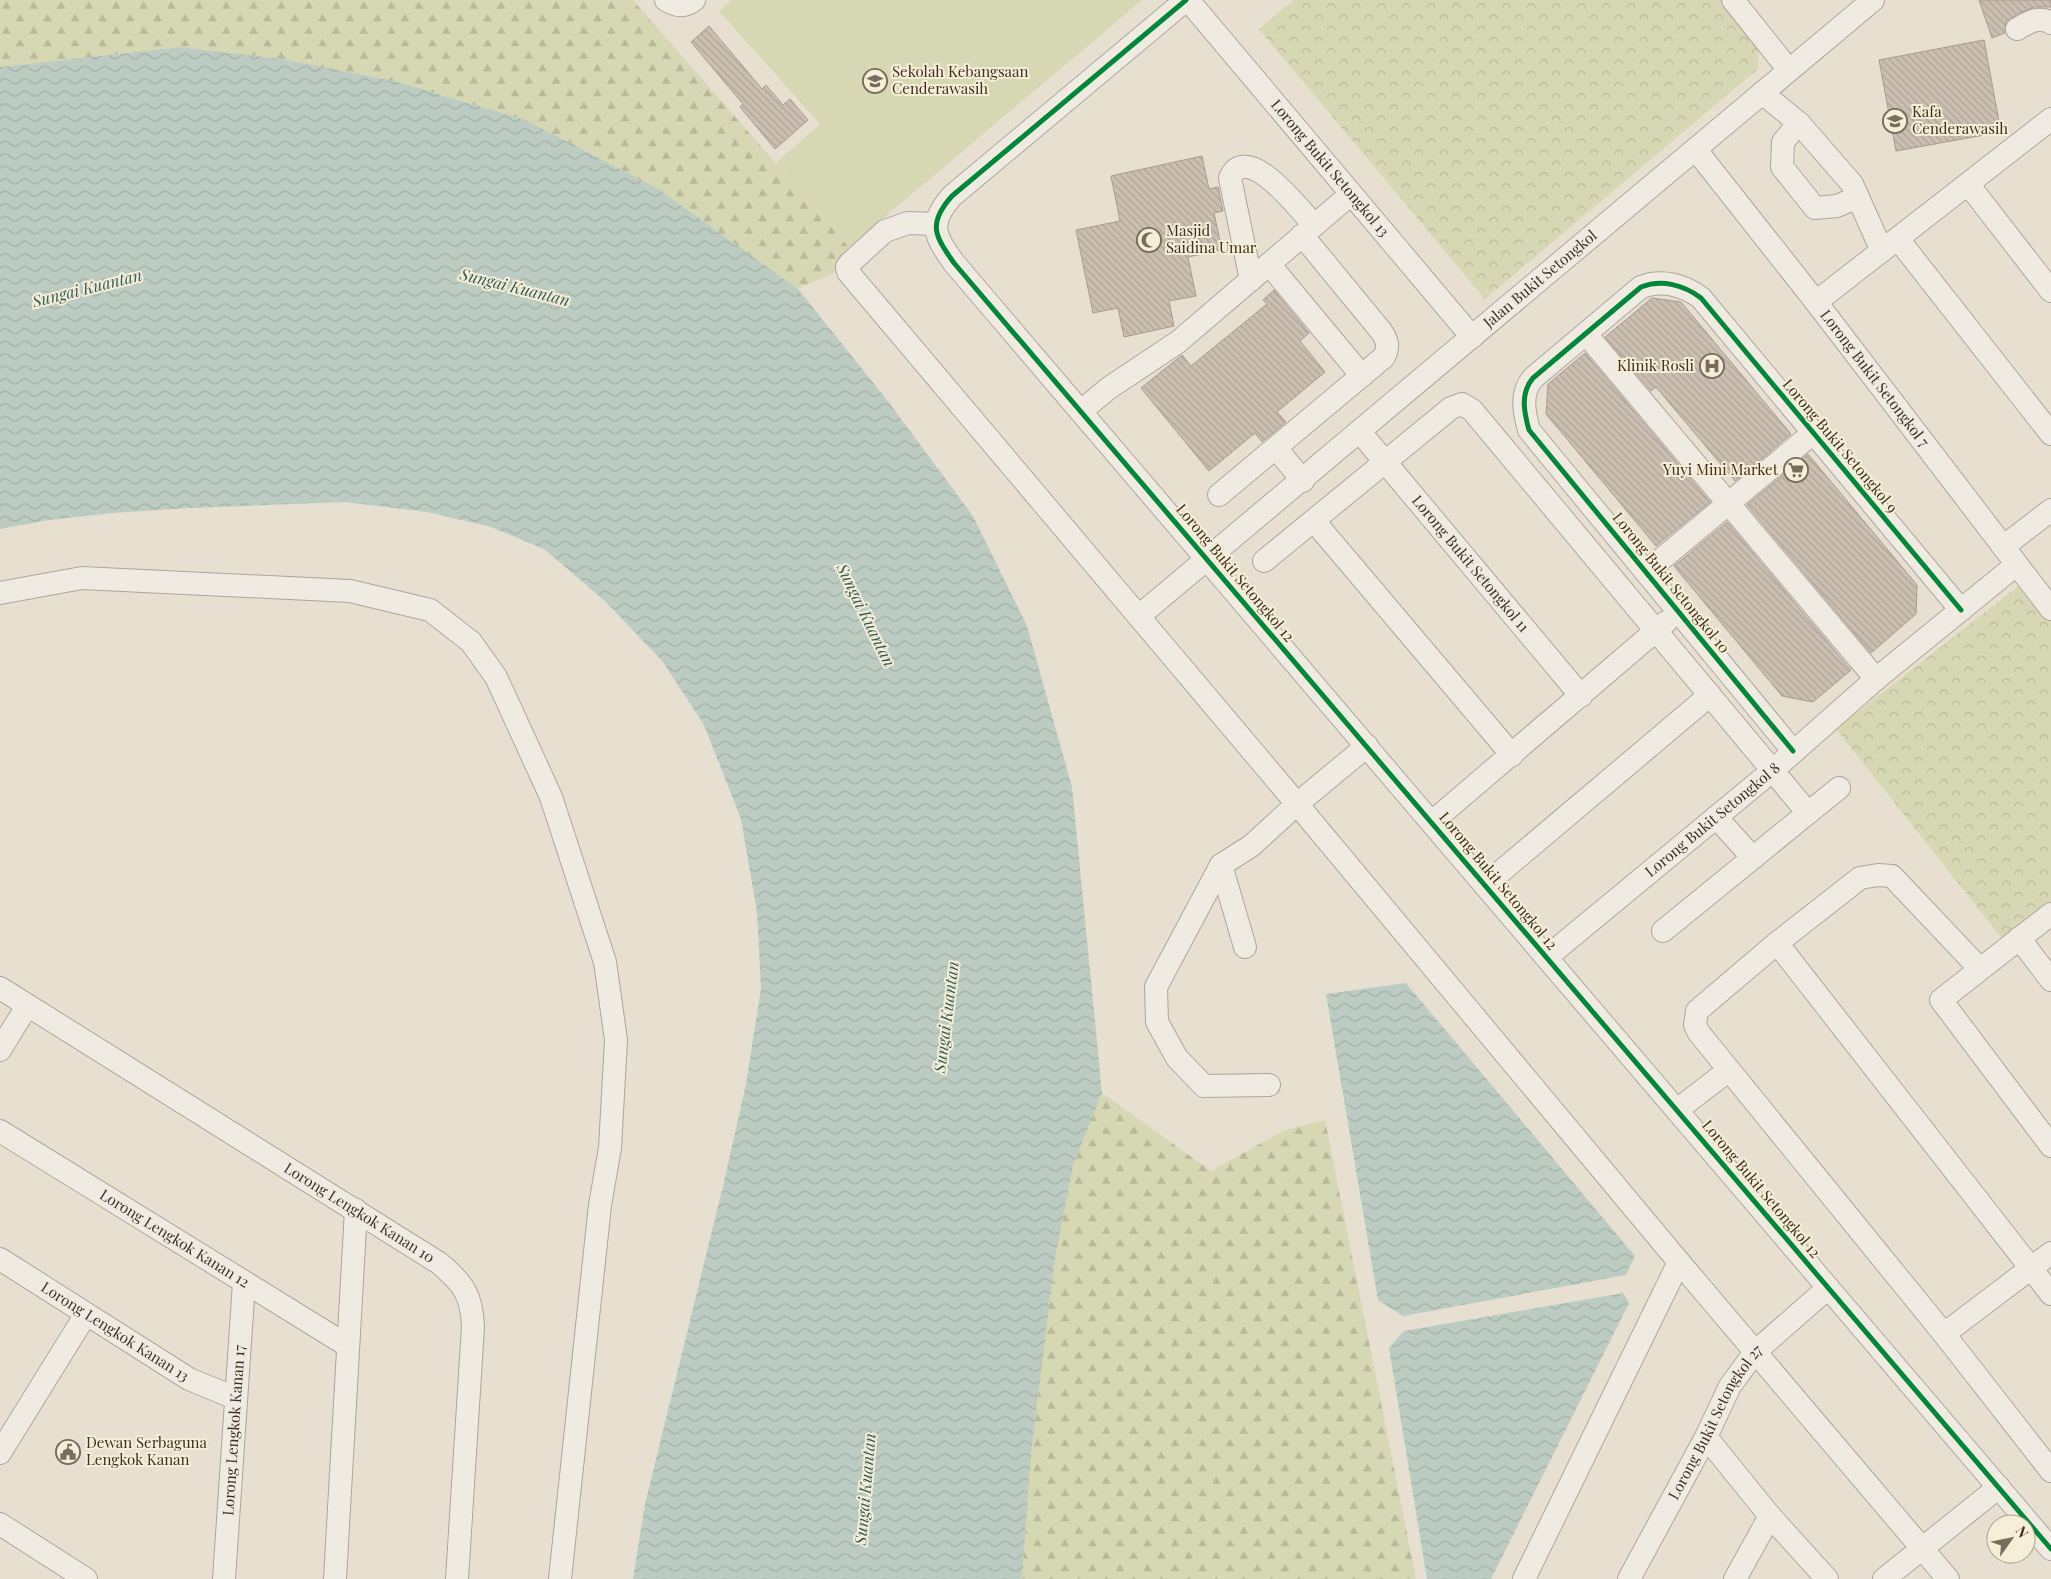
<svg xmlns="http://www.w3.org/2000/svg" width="2051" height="1579" viewBox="0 0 2051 1579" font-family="'Playfair Display',serif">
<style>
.forest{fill:url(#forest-firs)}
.park{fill:url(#park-crowns)}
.pitch{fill:#d6d7b3}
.water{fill:url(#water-waves)}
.building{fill:url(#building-back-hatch);stroke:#a89c90}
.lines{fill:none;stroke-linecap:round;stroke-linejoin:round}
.minor-casing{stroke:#ada599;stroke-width:24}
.minor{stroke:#efebe3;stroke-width:22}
.cycleway-casing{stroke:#f7eed8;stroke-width:8}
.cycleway{stroke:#00873e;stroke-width:5}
.labels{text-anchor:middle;stroke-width:4;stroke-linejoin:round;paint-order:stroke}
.poi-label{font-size:15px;fill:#3d2e20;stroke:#f7eed8;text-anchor:start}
.street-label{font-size:15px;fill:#3d2e20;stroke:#f7eed8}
.water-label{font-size:16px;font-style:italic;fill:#2f5d5a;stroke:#f7eed8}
</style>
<defs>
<pattern id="forest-firs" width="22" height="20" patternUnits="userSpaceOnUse" patternTransform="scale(1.25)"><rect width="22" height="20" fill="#d6d7b3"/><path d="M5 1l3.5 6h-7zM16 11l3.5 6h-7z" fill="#b9b99a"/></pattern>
<pattern id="park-crowns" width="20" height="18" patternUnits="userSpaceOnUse" patternTransform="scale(1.25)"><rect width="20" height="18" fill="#d6d7b3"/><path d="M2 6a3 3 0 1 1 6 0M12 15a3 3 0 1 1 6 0" fill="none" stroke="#b9b99a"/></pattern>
<pattern id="water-waves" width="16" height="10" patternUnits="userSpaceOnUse" patternTransform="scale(1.25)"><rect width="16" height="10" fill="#bcccc2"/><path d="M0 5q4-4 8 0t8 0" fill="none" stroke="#a2b0a6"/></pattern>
<pattern id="building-back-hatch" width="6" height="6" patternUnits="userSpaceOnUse" patternTransform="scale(1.25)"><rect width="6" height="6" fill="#cbbfb2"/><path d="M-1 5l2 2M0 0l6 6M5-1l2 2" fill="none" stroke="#afa499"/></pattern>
</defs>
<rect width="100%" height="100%" fill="#e7e0d1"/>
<g class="forest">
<path d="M0,0H633L849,247L838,271L798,289L660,190L526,120L394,81L288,60L181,47L0,67Z"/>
<path d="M1102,1093L1211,1171L1283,1131L1325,1120L1416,1579H1022L1031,1454L1055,1259L1073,1166Z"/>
</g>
<g class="park">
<path d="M1294,0H1726L1759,42L1758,69L1485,299L1259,29Z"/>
<path d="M2026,580L2051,612V903L2005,942L1836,729Z"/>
</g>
<path class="pitch" d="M732,0H1142L849,247L776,163L820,124L719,11Z"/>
<g class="water">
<path d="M181,47L288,60L394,81L526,120L660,190L798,289L887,400L973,516L1027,626L1072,787L1102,1093L1073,1166L1055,1259L1031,1454L1022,1579H633L645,1504L723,1186L746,1084L761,989L757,912L741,819L704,725L663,662L606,602L544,549L491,527L427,512L345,502L189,508L113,513L49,520L0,529V67Z"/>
<path d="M1406,983L1635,1256L1626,1275L1403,1316L1378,1300L1326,994Z"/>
<path d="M1623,1293L1629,1303L1491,1579H1427L1389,1348L1404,1331Z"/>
</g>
<g class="building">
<path d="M1979,0H2051V7H2035L2019,13L2006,22L2005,33L1992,38Z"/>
<path d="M709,26L762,89L766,85L783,105L790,99L808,120L775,149L740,107L743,104L691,42Z"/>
<path d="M1984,40L2001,132L1896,151L1879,60Z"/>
<path d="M1202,156L1209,189L1218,187L1223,211L1214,213L1222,250L1188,257L1196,296L1169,301L1174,326L1124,337L1118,308L1093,313L1076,230L1120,221L1111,176Z"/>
<path d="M1274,290L1309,333L1300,341L1325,372L1277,412L1286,422L1262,442L1255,433L1209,471L1141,388L1182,355L1191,366L1267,304L1263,300Z"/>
<path d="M1652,298L1681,302L1791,434L1735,481L1656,387L1651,391L1605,337Z"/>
<path d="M1585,353L1710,502L1656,546L1546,414L1548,384Z"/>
<path d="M1808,454L1917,585L1916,614L1871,653L1747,505Z"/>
<path d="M1727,522L1851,670L1813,702L1782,696L1674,566Z"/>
</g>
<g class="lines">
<defs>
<g id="minor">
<path d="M666,0C676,6 684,8 694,0"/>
<path d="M1186,0L952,196C927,224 935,236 954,263L2051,1549"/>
<path id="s1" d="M1188,0L1472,337"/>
<path d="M1733,0L1788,69"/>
<path d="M2017,29C2028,23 2039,15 2051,23"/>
<path d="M1762,93L1799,123L1852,184L1882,251"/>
<path d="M1799,123L1783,142L1782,167L1815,208L1837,206L1858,197"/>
<path id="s2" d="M1696,150L1816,302L2051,609"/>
<path d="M1968,184L2051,291"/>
<path d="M936,224L908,223L885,231L850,263L847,267L848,272L1297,804L1679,1262L1948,1579"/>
<path d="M1898,239L2051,434"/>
<path d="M1269,264L1362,376"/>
<path d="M1251,280L1230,178C1247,140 1300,210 1314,225"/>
<path d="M1816,302L2051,119"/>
<path d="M1586,334L1876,679"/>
<path d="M1081,411L1109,388L1178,342L1351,194"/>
<path id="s3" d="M1360,432L1581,696"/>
<path d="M1276,448L1303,481"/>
<path d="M1219,495L1384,357C1389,347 1388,341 1381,331L1302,235"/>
<path d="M1314,521L1512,755"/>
<path d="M2003,547L2051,510"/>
<path d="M1264,561L1451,408L1462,404L1472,410L1808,813L1663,931"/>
<path d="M1646,572L1813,433"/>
<path d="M0,593L82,578L350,591L430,610L471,642L496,677L551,797L605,962L616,1040L610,1148L600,1205L560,1579"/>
<path id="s4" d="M1139,616L1873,0"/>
<path d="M1793,751L1529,430C1524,412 1520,393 1533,378L1641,287C1662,279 1684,285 1701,298L1961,610"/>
<path d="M1808,813L1839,788"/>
<path d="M1716,817L1753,858"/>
<path d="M1432,822L1666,622"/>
<path d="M1221,865L1245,947"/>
<path d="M1485,885L1710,695"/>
<path d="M2051,914L1941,1000L2051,1146"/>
<path d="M2019,938L2051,980"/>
<path d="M1777,943L2051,1294"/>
<path id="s5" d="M1547,957L1772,771L1876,679L2016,565"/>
<path d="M1980,969L1892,876L1878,875L1860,878L1777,943L1697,1011L1695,1025L1699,1033L1944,1334L2051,1471"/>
<path id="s6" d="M0,988L439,1263C463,1283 472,1295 473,1327L457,1579"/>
<path d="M0,1050L27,1006"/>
<path d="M1269,1085L1204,1086L1177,1058L1157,1022L1156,987L1221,865L1251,846L1297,804L1367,746"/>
<path d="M1677,1110L1729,1070"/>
<path id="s7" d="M0,1131L348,1346"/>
<path id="s8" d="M0,1259L189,1379L235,1398"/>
<path d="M1944,1334L2051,1253"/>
<path d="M1706,1437L1770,1516L1827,1579"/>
<path d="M0,1453L86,1314"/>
<path d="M0,1524L86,1579"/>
<path id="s9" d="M224,1579L244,1283"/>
<path d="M335,1579L356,1210"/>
<path d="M1524,1579L1679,1262"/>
<path id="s10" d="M1629,1579L1706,1437L1730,1386L1755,1352L1828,1288"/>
<path d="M1735,1579L1770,1516"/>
<path d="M1884,1579L1999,1487"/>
</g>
</defs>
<use href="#minor" class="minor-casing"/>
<use href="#minor" class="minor"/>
<defs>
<g id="cycleway">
<path d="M1186,0L952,196C927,224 935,236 954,263L2051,1549"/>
<path d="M1793,751L1529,430C1524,412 1520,393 1533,378L1641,287C1662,279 1684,285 1701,298L1961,610"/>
</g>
</defs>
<use href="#cycleway" class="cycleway-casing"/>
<use href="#cycleway" class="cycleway"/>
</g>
<defs>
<symbol id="school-ring" viewBox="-11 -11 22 22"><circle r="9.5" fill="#f7eed8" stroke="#786c5e" stroke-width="1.5"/><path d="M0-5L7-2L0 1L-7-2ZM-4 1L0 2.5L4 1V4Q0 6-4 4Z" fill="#786c5e"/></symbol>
<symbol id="mosque-ring" viewBox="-11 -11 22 22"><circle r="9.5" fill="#f7eed8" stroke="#786c5e" stroke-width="1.5"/><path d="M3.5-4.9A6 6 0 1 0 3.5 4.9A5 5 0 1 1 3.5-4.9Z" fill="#786c5e"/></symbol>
<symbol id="hospital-ring" viewBox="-11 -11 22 22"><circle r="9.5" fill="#f7eed8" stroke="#786c5e" stroke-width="1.5"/><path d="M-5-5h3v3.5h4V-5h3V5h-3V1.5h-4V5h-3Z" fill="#786c5e"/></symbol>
<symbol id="supermarket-ring" viewBox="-11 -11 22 22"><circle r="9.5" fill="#f7eed8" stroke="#786c5e" stroke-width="1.5"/><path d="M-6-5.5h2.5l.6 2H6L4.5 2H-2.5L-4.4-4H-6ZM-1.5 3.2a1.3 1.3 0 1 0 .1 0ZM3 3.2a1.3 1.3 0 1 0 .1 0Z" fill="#786c5e"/></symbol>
<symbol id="civic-ring" viewBox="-11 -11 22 22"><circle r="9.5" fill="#f7eed8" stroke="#786c5e" stroke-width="1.5"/><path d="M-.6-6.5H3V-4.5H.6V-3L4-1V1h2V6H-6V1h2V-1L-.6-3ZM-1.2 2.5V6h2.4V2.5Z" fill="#786c5e"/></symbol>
</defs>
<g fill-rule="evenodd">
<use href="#school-ring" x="861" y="67" width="28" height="28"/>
<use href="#school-ring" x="1881" y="107" width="28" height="28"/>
<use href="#mosque-ring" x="1135" y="226" width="28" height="28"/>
<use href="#hospital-ring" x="1698" y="352" width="28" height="28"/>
<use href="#supermarket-ring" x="1782" y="456" width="28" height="28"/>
<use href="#civic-ring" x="54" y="1438" width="28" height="28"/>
</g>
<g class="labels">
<g class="poi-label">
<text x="892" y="77">Sekolah Kebangsaan<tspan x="892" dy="17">Cenderawasih</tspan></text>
<text x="1912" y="117">Kafa<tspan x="1912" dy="17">Cenderawasih</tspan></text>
<text x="1166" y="236">Masjid<tspan x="1166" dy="17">Saidina Umar</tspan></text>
<text x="1694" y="371" text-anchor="end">Klinik Rosli</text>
<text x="1778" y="475" text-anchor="end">Yuyi Mini Market</text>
<text x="86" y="1448">Dewan Serbaguna<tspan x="86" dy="17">Lengkok Kanan</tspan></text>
</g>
<g class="street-label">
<text dy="5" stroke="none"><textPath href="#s1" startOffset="220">Lorong Bukit Setongkol 13</textPath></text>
<text dy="5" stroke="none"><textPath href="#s4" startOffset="524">Jalan Bukit Setongkol</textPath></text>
<text dy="5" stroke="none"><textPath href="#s2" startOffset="290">Lorong Bukit Setongkol 7</textPath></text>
<text transform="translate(1840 446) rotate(50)" y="5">Lorong Bukit Setongkol 9</text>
<text dy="5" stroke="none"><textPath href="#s3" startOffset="172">Lorong Bukit Setongkol 11</textPath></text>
<text transform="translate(1235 573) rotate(50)" y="5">Lorong Bukit Setongkol 12</text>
<text transform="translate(1671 583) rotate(51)" y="5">Lorong Bukit Setongkol 10</text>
<text dy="5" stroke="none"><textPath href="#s5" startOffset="215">Lorong Bukit Setongkol 8</textPath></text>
<text transform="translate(1498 881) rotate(50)" y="5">Lorong Bukit Setongkol 12</text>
<text transform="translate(1761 1189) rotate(50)" y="5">Lorong Bukit Setongkol 12</text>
<text dy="5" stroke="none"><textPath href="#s6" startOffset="424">Lorong Lengkok Kanan 10</textPath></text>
<text dy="5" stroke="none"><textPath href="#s7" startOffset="205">Lorong Lengkok Kanan 12</textPath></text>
<text dy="5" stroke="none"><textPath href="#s8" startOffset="136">Lorong Lengkok Kanan 13</textPath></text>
<text dy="5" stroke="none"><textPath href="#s10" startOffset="179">Lorong Bukit Setongkol 27</textPath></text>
<text dy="5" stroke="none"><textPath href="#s9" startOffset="149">Lorong Lengkok Kanan 17</textPath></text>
</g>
<g class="water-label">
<text transform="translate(515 287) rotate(14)" y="6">Sungai Kuantan</text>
<text transform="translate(87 288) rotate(-14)" y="6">Sungai Kuantan</text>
<text transform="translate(866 615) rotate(64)" y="6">Sungai Kuantan</text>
<text transform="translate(946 1017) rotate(-83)" y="6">Sungai Kuantan</text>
<text transform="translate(865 1489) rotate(-85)" y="6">Sungai Kuantan</text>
</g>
</g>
<g transform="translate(2011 1539) rotate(57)"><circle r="24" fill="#f7eed8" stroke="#ada18e"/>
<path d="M0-4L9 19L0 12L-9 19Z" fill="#786c5e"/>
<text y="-8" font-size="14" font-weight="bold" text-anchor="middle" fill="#3d2e20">N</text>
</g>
</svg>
